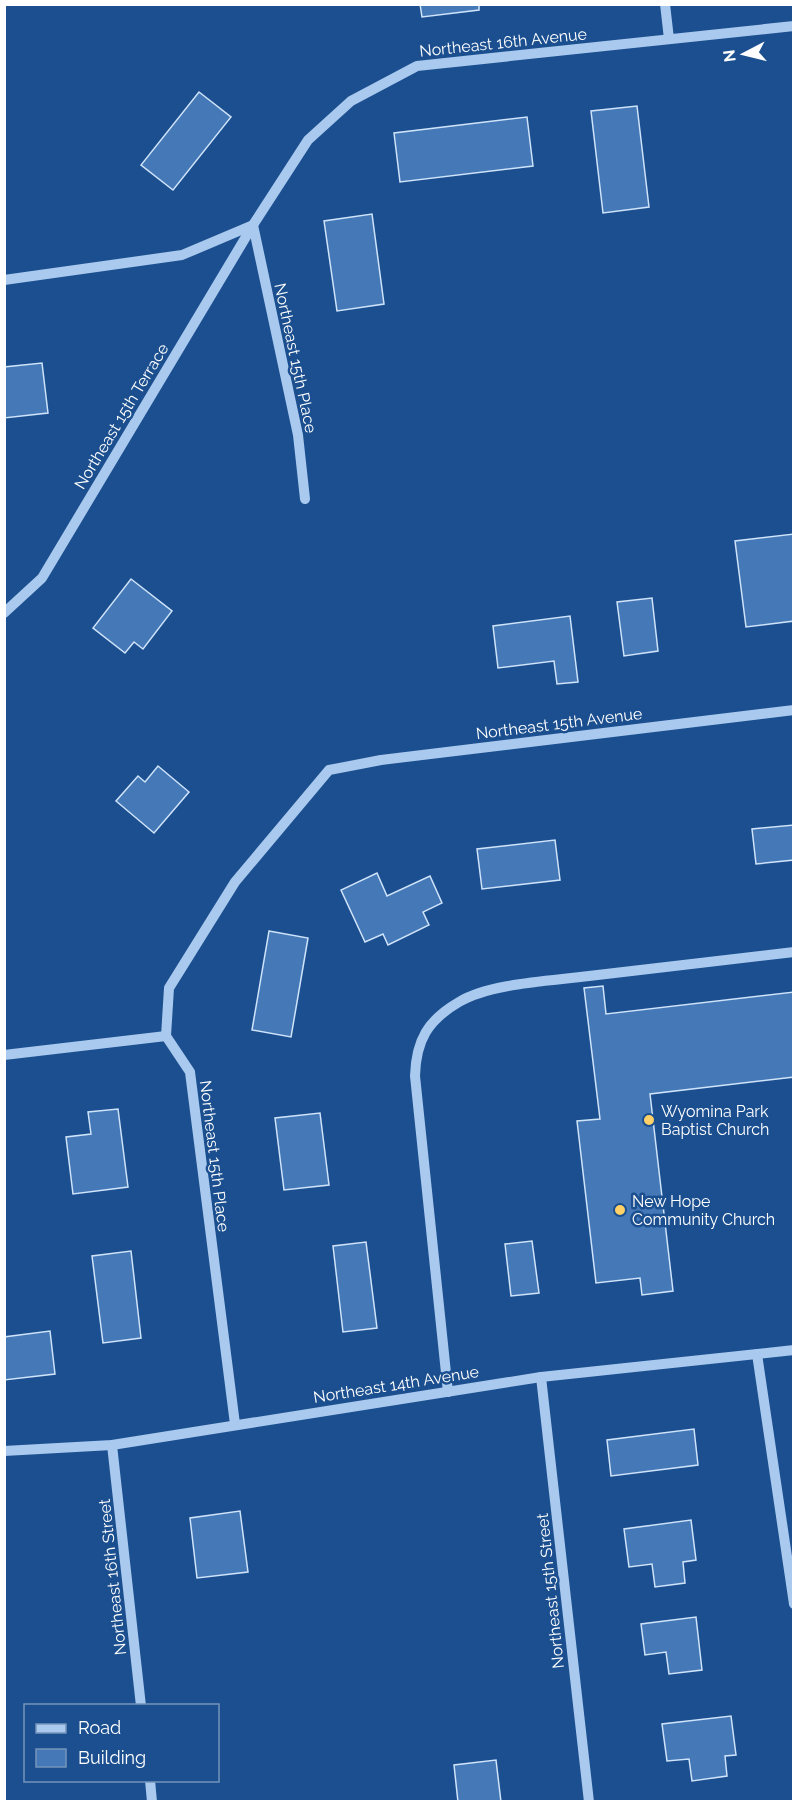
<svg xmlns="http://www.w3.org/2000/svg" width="798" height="1806" viewBox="0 0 798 1806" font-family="Raleway,sans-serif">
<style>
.building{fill:#4478b7;stroke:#cfe3fa;stroke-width:1.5}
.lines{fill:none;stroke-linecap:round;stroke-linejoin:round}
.minor{stroke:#a9c9ee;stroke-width:10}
.poi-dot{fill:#ffd166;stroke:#1b4f8f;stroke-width:2}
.labels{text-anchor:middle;stroke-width:5;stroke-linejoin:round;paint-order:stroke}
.street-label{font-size:16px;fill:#fff;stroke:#1b4f8f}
.poi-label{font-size:16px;fill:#fff;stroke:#1b4f8f;text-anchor:start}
</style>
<rect width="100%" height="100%" fill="#1b4f8f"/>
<g class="building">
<path d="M420,4H479V10L422,17Z"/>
<path d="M199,92L231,117L173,190L141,165Z"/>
<path d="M637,106L649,207L603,213L591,111Z"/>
<path d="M527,117L533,166L400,182L394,133Z"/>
<path d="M372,214L384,304L337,311L324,221Z"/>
<path d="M42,363L48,413L4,418V367Z"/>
<path d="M794,534V621L746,627L735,541Z"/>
<path d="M131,579L172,611L143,649L134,642L125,653L93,628Z"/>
<path d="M652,598L658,651L624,656L617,602Z"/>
<path d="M570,616L578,682L557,684L554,661L498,668L493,626Z"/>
<path d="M158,766L189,792L154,833L116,801L138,776L145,782Z"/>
<path d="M794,825V860L756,864L752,829Z"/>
<path d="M555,840L560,880L482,889L477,849Z"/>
<path d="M377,873L387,896L430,876L442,903L423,912L429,925L388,945L383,934L365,942L341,890Z"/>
<path d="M269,931L308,938L291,1037L252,1030Z"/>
<path d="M603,986L606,1014L794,992V1077L650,1094L673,1291L642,1295L640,1278L596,1283L577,1121L600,1119L584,988Z"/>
<path d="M118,1109L128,1187L73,1194L66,1137L91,1134L88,1112Z"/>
<path d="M320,1113L329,1185L284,1190L275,1118Z"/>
<path d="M532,1241L539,1293L511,1296L505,1244Z"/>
<path d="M366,1242L377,1328L343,1332L333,1246Z"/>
<path d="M131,1251L141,1338L103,1343L92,1256Z"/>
<path d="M50,1331L55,1374L4,1380V1337Z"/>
<path d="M694,1429L698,1465L611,1476L607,1440Z"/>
<path d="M240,1511L248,1572L197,1578L190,1518Z"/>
<path d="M691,1520L696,1560L683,1562L685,1583L655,1587L652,1564L629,1567L624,1529Z"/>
<path d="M696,1617L702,1670L669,1674L666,1652L645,1655L641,1624Z"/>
<path d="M731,1716L736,1755L725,1756L727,1776L692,1781L689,1759L667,1761L662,1724Z"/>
<path d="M496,1760L501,1802H458L454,1765Z"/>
</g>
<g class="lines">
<g class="minor">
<path d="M665,4L669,39"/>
<path d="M253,225L298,435L305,499"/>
<path d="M4,280L182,255L253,225L308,140L351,101L417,66L794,26"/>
<path d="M4,613L42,578L253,225"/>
<path d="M4,1055L166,1036"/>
<path d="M757,1354L794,1604"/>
<path d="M541,1377L589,1802"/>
<path d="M448,1392L415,1076C416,1040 428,1020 459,1002C491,983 552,981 589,976C657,968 725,960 794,952"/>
<path d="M235,1424L190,1072L166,1036L169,988L235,882L329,770L381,760L794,710"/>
<path d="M112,1445L141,1706"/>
<path d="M4,1451L112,1445L541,1377L794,1350"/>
<path d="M150,1780L152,1802"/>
</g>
</g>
<g class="poi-dot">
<circle cx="649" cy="1120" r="6"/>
<circle cx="620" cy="1210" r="6"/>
</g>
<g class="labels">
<g class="street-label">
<text transform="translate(503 42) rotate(-6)" y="6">Northeast 16th Avenue</text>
<text transform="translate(296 358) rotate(78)" y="6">Northeast 15th Place</text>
<text transform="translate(121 416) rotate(-59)" y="6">Northeast 15th Terrace</text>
<text transform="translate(559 723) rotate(-7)" y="6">Northeast 15th Avenue</text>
<text transform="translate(215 1156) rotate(83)" y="6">Northeast 15th Place</text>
<text transform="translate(396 1384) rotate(-9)" y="6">Northeast 14th Avenue</text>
<text transform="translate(112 1577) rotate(-96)" y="6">Northeast 16th Street</text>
<text transform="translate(550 1591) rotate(-96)" y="6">Northeast 15th Street</text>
</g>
<g class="poi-label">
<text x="661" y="1117">Wyomina Park<tspan x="661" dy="18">Baptist Church</tspan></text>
<text x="632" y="1207">New Hope<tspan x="632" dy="18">Community Church</tspan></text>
</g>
</g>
<rect width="798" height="1806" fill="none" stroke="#ffffff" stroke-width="12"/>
<rect x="24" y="1704" width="195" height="78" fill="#1b4f8f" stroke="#7695bc" stroke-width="1.5"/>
<rect x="36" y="1724" width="30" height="9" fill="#a9c9ee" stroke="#7695bc" stroke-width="1.5"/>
<text x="78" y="1734" font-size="18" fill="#ffffff">Road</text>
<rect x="36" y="1749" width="30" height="18" fill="#4478b7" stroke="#7695bc" stroke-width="1.5"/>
<text x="78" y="1764" font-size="18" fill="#ffffff">Building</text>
<g transform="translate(744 54) rotate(263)" stroke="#1b4f8f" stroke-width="4.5" paint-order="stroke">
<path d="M0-4.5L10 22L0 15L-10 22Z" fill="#ffffff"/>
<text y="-9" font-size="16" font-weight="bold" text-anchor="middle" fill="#ffffff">N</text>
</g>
</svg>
